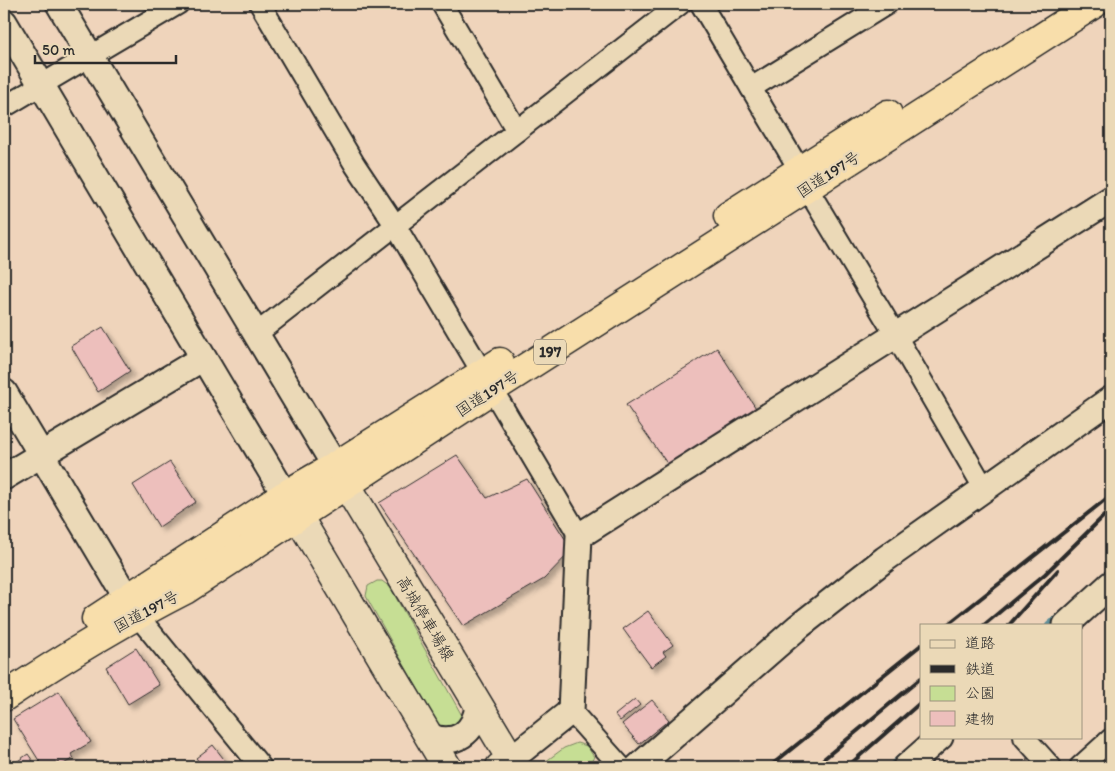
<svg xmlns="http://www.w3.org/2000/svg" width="1115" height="771" viewBox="0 0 1115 771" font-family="Itim,'Klee One',sans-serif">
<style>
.green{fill:#c6de94;stroke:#788460}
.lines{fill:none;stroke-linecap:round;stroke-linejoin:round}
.stream{stroke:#618f99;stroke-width:5.5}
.building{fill:#edbfbc;stroke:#2b2b2b;filter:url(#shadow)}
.minor-casing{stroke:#2b2b2b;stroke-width:24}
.tertiary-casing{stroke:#2b2b2b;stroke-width:29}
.secondary-casing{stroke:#2b2b2b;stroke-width:31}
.trunk-casing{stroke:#2b2b2b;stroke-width:31}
.minor{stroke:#ebd9b7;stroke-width:20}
.tertiary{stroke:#ebd9b7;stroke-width:25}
.secondary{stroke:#ebd9b7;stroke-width:28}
.trunk{stroke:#f8deab;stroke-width:28}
.rail{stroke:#2b2b2b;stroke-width:4}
.labels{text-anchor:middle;stroke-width:5;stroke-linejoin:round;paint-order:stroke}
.shield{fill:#ebd9b7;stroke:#655f55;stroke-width:1}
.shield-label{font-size:15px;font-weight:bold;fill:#2b2b2b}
.street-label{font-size:16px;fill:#2b2b2b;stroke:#ebd9b7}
</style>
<defs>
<filter id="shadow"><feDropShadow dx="4.5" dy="4.5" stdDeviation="2.5" flood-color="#0004"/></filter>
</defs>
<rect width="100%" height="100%" fill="#efd4bb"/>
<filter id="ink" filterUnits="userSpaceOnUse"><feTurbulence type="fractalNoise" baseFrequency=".02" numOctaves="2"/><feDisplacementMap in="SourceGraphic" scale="10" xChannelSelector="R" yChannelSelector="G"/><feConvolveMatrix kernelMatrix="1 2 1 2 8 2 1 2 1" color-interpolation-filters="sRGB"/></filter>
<g filter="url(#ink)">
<g class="green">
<path d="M377,581H382L390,587L460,712L463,718L456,730L439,727L368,600L366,596L368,586Z"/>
<path d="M577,743L587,746L594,757L588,767H538L564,748Z"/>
</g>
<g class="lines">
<g class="stream">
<path d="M1102,577L1111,569"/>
<path d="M1048,625L1062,613"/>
<path d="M889,767L900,757"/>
</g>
</g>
<g class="building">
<path d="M103,327L130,371L98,392L71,346Z"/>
<path d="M717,348L759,413L671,469L626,405Z"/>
<path d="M457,455L487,498L527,479L572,550L544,579L463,626L379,503Z"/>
<path d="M170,462L196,502L159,527L133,485Z"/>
<path d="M648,611L673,645L663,652L666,656L651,667L623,629Z"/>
<path d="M136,648L159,685L128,704L106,667Z"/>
<path d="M59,691L91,742L71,754L74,758L60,766L58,762L48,767H43L13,719Z"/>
<path d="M635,699L640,705L620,721L615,715Z"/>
<path d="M652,700L669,720L639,744L622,724Z"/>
<path d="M213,745L230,767H203L196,758Z"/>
<path d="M28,754L37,767H9Z"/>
</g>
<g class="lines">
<defs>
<g id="minor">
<path d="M260,4L355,165L395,225L579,536"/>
<path d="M442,4L517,131"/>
<path d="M701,4L799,169L807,188L896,336L984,488"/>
<path d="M751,88L887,4"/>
<path d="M4,107L178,4"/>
<path d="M256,334L680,4"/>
<path d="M137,615L261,767"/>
<path d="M571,711L621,767"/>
<path d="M1024,737L1051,767"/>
<path d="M1080,767L1111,739"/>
</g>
<g id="tertiary">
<path d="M59,4L335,466"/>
<path d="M4,22L285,495"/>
<path d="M4,392L137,615"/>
<path d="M4,477L203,358"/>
<path d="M1066,625L1111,584"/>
<path d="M429,736C455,747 475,733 478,705"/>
<path d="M511,759L571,711L579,536L1111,199"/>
<path d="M638,767L798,627L885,559L1111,399"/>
<path d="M906,767L940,737"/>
</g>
<g id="secondary">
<path d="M335,466L511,759L500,767"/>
<path d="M286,496L447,767"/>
</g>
<g id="trunk">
<path d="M728,216L888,114"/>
<path d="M96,619L285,495L335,466L500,362"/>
<path d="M4,697C63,658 122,622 185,590L491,390L1094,4"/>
</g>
</defs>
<use href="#minor" class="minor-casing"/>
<use href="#tertiary" class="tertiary-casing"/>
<use href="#secondary" class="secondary-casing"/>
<use href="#trunk" class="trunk-casing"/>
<use href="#minor" class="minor"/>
<use href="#tertiary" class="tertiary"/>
<use href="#secondary" class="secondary"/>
<use href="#trunk" class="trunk"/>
<g class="rail">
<path d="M947,625L1111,495"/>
<path d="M984,625L1045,574L1111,509"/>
<path d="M1009,625L1058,570"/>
<path d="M769,767L921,645"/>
<path d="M814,767L921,678"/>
<path d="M847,767L921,702"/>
</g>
</g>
</g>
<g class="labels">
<rect class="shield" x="534" y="339.5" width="32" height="25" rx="4"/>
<g class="shield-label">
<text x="550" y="357">197</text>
</g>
<g class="street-label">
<text transform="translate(828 174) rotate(-33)" y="6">国道197号</text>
<text transform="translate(487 393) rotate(-33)" y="6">国道197号</text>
<text transform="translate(146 611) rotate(-28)" y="6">国道197号</text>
<text transform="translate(426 618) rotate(59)" y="6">高城停車場線</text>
</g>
</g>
<rect width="1115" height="771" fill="none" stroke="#ebd9b7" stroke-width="20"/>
<rect x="10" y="10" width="1095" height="751" fill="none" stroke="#2b2b2b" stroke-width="2" filter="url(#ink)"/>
<rect x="920" y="624" width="162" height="115" fill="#ebd9b7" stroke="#9e937f"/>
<rect x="930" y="640" width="25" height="8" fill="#ebd9b7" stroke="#9e937f"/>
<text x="965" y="648" font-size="15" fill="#2b2b2b">道路</text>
<rect x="930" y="665" width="25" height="8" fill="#2b2b2b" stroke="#9e937f"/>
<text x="965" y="674" font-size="15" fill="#2b2b2b">鉄道</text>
<rect x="930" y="686" width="25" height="15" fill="#c6de94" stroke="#9e937f"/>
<text x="965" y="698" font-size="15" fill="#2b2b2b">公園</text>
<rect x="930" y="711" width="25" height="15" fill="#edbfbc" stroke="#9e937f"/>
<text x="965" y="724" font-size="15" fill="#2b2b2b">建物</text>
<path d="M35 55v8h141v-8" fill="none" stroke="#2b2b2b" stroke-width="2.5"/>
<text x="42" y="55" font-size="15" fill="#2b2b2b" stroke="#ebd9b7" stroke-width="4" paint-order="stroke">50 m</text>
</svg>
